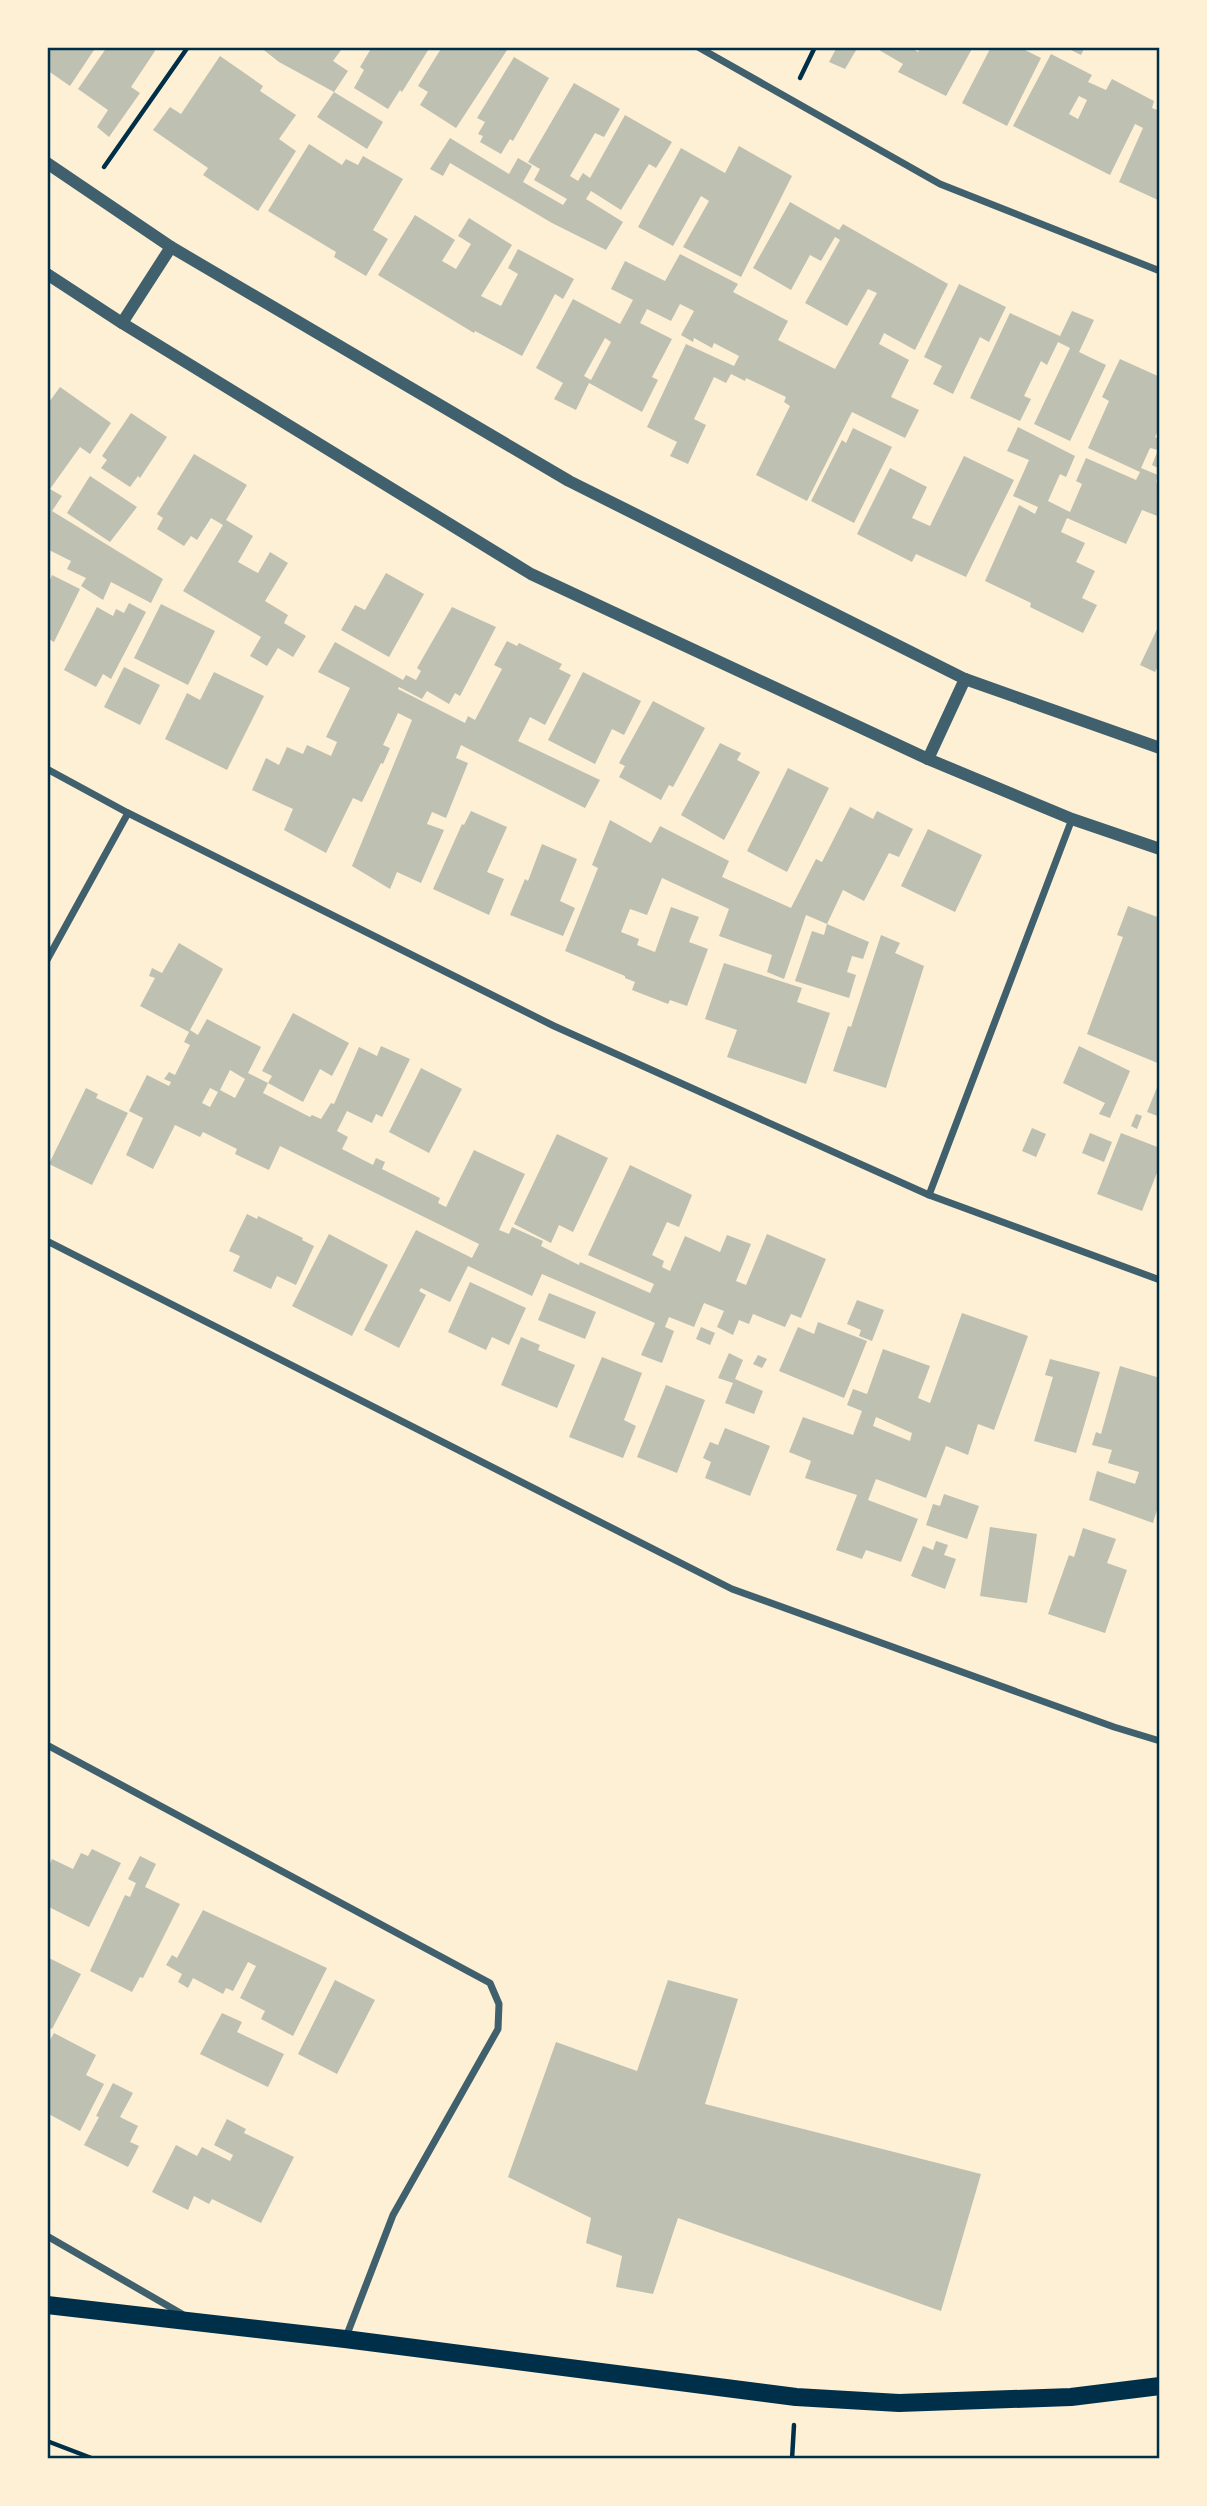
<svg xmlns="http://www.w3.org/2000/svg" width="1207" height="2506" viewBox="0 0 1207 2506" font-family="'DM Sans',sans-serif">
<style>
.building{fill:#bec0b2;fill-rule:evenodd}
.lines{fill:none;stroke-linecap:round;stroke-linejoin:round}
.path{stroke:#003049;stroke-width:4.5}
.minor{stroke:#3f606c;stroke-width:7}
.tertiary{stroke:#3f606c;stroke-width:12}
.primary{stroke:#003049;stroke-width:18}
.neatline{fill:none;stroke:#003049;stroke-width:2.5}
</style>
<rect width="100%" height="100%" fill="#fdf0d5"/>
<g class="building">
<path d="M47,47H96L70,86L47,70Z"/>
<path d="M107,47H150L155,51L131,87L140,93L109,137L97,127L108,110L78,89Z"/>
<path d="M260,47H337L341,50L333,61L348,71L334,92L279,62Z"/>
<path d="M372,47H430L402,92L400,90L388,109L354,88L364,70L360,67Z"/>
<path d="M442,47H509L456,128L420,105L428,92L418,86Z"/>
<path d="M837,47H858L845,69L829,62Z"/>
<path d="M874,47H910L918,52L921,47H973L946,96L898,72L903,64Z"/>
<path d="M991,47H1019L1041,58L1007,126L962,103Z"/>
<path d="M1065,47H1085L1081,55Z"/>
<path d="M1051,54L1092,75L1088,82L1106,90L1112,79L1154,101L1152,108L1160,111V201L1119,182L1143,128L1135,124L1110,175L1013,126ZM1079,96L1087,100L1078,119L1069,114Z"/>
<path d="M220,56L263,86L260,91L296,115L279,139L296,151L258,211L203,175L208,168L153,130L170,107L181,114Z"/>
<path d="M514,57L549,78L513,141L510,139L501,154L480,142L483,136L478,134L485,122L477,118Z"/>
<path d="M574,83L620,109L604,137L595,133L570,176L578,181L583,173L590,178L625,115L672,142L656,168L649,164L621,210L591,191L586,199L623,222L606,250L552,223L450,163L443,176L430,169L450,138L509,174L518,158L532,166L523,182L563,205L567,199L534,180L540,169L528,162Z"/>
<path d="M334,92L383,122L367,149L317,117Z"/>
<path d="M309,144L342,165L346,159L358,165L363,156L403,179L373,230L388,239L366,276L334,257L336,252L268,211Z"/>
<path d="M739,146L792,176L741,277L683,247L709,201L701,196L673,246L638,227L681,148L725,173Z"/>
<path d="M790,202L839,230L843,224L948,284L915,350L884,333L879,344L909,360L891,397L919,410L905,438L852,412L807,501L756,475L790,406L784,402L786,397L746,378L745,381L731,374L726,383L714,377L694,419L706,425L688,464L670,456L677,442L647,427L686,344L734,366L739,356L714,343L712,348L694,338L693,342L681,335L694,311L680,304L671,321L647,309L640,323L672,339L652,377L658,380L642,412L589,383L576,410L554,399L563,383L536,368L573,299L620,324L633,300L611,289L625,261L665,281L680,254L738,284L733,292L788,321L778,340L835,369L877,293L868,289L847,326L805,303L840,240L835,237L821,261L810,255L791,290L753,268ZM605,338L611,342L591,380L584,376Z"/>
<path d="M415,215L455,240L442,261L456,269L471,244L458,236L469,218L512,245L481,296L501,306L518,274L508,268L518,249L574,279L563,299L555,294L522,356L475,331L474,333L378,275Z"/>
<path d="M959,284L1006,307L989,342L980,337L953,394L933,384L942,366L924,357Z"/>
<path d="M1072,311L1094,320L1079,352L1106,365L1070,441L1034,424L1070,348L1058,342L1047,365L1041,361L1024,396L1031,399L1020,421L970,398L1010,313L1060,336Z"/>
<path d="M1120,359L1160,377V426L1155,437L1160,440V469L1152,465L1158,450L1150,448L1141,468L1158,475L1156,482L1160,483V517L1142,510L1126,544L1067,518L1061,532L1085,543L1076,562L1095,571L1082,598L1097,605L1083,633L1030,607L1031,603L985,581L1019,505L1035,514L1038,507L1013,496L1029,460L1007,451L1018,427L1075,456L1066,477L1060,474L1048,501L1070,512L1082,484L1076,481L1086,458L1136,480L1140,472L1088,448L1109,401L1102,397Z"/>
<path d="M60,387L111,423L90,454L80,447L50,489L62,496L52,511L163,579L151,603L111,582L103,600L81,586L86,578L67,569L71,561L47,549V405Z"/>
<path d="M131,413L167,437L140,478L138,476L130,487L101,468L107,460L102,456Z"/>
<path d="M853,428L892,447L854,523L811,501L842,440L846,443Z"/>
<path d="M194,454L247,485L226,520L253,536L238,562L258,573L270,552L288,563L265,601L288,615L284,623L306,636L293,657L278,648L267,666L250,656L261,637L183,591L223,525L211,518L197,540L191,536L184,546L157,529L163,518L157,514Z"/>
<path d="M964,456L1014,480L966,577L916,554L912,562L857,534L890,468L927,487L912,518L930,526Z"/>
<path d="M90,476L137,507L110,542L67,513Z"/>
<path d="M386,573L424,594L389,657L341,630L355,605L365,610Z"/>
<path d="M52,575L80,589L54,642L47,638V579L50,580Z"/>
<path d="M129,603L146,612L111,679L103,674L96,687L64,670L97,607L113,616L116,609L124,613Z"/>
<path d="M161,604L215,631L188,685L134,658Z"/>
<path d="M452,607L496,627L460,696L455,693L449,704L427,691L422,699L399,687L398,689L465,723L468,716L475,720L502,669L494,665L507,641L517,646L519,643L562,664L559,669L571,675L545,725L530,717L518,741L600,780L585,808L461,745L456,758L468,763L446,818L432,812L427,824L444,830L421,883L397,872L390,889L352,866L412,720L398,713L383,745L390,748L383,764L381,763L362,802L353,798L326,853L284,830L293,809L252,790L266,758L279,765L287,747L303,754L307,745L331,756L337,742L326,737L350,688L318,672L335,642L403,680L406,675L416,680L421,671L417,668Z"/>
<path d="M1160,623V662L1155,672L1140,665Z"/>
<path d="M124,667L160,685L140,725L104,707Z"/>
<path d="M214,672L264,696L227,770L165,739L187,693L200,700Z"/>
<path d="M583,672L641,701L624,735L612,729L595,764L548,740Z"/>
<path d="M653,701L705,728L673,787L669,785L661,800L619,777L625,766L619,763Z"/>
<path d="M720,743L741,753L737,760L760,772L724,840L681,815Z"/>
<path d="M788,768L829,788L787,872L747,851Z"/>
<path d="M850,807L873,819L877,811L913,829L899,857L889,853L864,901L843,890L827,924L806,915L784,979L767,972L772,955L719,936L729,909L662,878L647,915L630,909L621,932L639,939L637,945L655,952L671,907L699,917L689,942L708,949L687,1006L670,1000L668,1004L632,990L635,982L625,978V976L565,951L598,868L592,865L610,820L651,843L660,826L729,861L722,877L791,908L816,859L822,862Z"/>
<path d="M471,811L507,827L487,872L504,879L489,915L433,889L462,824L464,825Z"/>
<path d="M928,829L982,855L955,912L901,886Z"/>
<path d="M542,844L577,859L560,901L575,908L563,936L510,915L525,879L528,881Z"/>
<path d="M1128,906L1160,918V1064L1087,1034L1123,937L1117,935Z"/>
<path d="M827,924L869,942L863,959L852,956L847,972L856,975L849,998L795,981L812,931L824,935Z"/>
<path d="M881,935L900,943L895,953L924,966L886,1088L833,1071L848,1026L851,1027Z"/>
<path d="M179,943L223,969L189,1032L140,1006L155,978L149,976L152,968L162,973Z"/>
<path d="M724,963L802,988L797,1002L830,1013L806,1084L727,1057L737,1030L705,1019Z"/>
<path d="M293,1013L349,1043L332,1076L320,1069L303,1102L268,1083L272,1076L262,1071Z"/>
<path d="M207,1019L261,1047L248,1073L268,1083L263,1093L310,1117L312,1115L321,1119L331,1103L334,1104L359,1047L377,1056L381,1046L410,1059L382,1117L376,1114L372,1123L347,1111L337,1131L348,1137L342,1149L373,1165L376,1158L385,1162L382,1169L440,1198L438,1203L446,1207L474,1150L525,1174L499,1230L509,1234L512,1227L543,1241L541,1246L579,1265L580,1262L650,1293L654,1284L588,1255L630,1165L692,1195L679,1227L667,1222L652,1255L664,1261L662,1267L670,1271L685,1236L720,1252L727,1235L751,1244L736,1281L746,1285L767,1234L826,1259L801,1318L791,1314L785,1327L753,1314L749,1324L739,1320L733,1335L717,1327L724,1311L704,1303L694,1327L669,1317L665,1327L674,1331L662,1363L641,1355L655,1323L542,1274L532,1296L468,1266L450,1302L421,1288L419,1291L426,1295L399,1348L364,1330L416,1230L472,1258L479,1244L280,1146L269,1170L235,1154L237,1149L203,1132L200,1137L175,1125L153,1169L126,1155L143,1118L129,1111L147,1075L169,1086L171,1082L164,1079L169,1072L175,1075L190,1045L184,1042L190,1030L198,1035ZM230,1070L245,1079L235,1098L220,1090ZM210,1088L218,1092L210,1107L202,1103Z"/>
<path d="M1079,1046L1130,1071L1110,1118L1099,1114L1105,1103L1063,1083Z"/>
<path d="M421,1068L462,1089L429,1153L389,1132Z"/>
<path d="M1160,1080V1117L1147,1112Z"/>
<path d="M86,1088L98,1094L96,1098L128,1113L92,1185L49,1164Z"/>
<path d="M1136,1114L1142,1116L1137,1129L1131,1126Z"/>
<path d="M1032,1128L1046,1134L1036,1157L1022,1151Z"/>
<path d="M1090,1133L1112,1142L1104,1162L1082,1153Z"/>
<path d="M1121,1133L1160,1148V1165L1142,1211L1097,1194Z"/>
<path d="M557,1134L608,1158L573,1232L559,1225L551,1243L514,1224Z"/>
<path d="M247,1214L257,1219L258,1216L303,1238L302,1240L314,1246L296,1285L277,1276L271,1289L233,1271L240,1256L229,1251Z"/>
<path d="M329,1234L388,1265L352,1336L292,1306Z"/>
<path d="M470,1282L526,1308L509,1345L492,1337L486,1350L448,1332Z"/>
<path d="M549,1293L596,1312L585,1339L538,1320Z"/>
<path d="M857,1300L884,1310L872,1341L859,1336L861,1330L847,1324Z"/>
<path d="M962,1313L1028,1336L994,1430L978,1424L968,1455L946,1446L926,1498L876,1479L868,1500L918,1519L901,1562L866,1550L862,1559L836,1550L857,1495L805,1478L811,1461L789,1452L803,1417L853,1435L862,1411L847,1405L853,1389L867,1394L883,1349L930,1366L918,1398L930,1403ZM876,1417L912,1433L910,1441L873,1426Z"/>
<path d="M818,1322L867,1341L844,1398L779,1371L798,1327L814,1334Z"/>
<path d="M701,1327L715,1333L710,1345L696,1339Z"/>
<path d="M521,1337L540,1345L538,1350L575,1365L557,1408L501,1385Z"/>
<path d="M729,1353L743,1360L735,1379L763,1391L754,1414L725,1403L733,1383L718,1378Z"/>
<path d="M758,1355L767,1359L762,1368L753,1364Z"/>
<path d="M602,1357L642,1373L624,1420L636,1426L623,1458L569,1437Z"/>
<path d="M1050,1359L1100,1372L1076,1453L1034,1441L1053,1377L1045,1375Z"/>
<path d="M1120,1366L1160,1378V1500L1153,1523L1089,1500L1097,1471L1135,1484L1139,1472L1108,1463L1112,1450L1092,1445L1096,1432L1101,1434Z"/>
<path d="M666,1385L705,1400L677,1473L637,1457Z"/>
<path d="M725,1428L770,1446L750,1496L705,1478L711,1462L703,1458L710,1442L718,1445Z"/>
<path d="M944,1494L979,1506L967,1539L926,1525L933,1504L940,1506Z"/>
<path d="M990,1527L1037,1534L1027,1603L980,1596Z"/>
<path d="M1083,1528L1116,1539L1107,1563L1127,1570L1105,1633L1048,1614L1069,1555L1074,1557Z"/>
<path d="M936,1541L948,1545L944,1555L956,1559L945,1589L911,1576L923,1546L933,1550Z"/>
<path d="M92,1849L121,1863L89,1927L47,1906V1870L52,1859L73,1869L81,1853L88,1856Z"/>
<path d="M140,1856L156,1864L145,1887L180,1904L143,1978L140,1977L132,1992L90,1971L125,1895L130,1897L136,1883L128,1879Z"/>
<path d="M203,1910L327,1968L293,2036L261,2019L265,2011L240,1998L256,1966L248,1962L233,1991L226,1988L223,1994L193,1978L188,1988L178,1982L182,1974L166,1965L172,1955L177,1958Z"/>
<path d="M47,1957L81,1974L52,2029L47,2027Z"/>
<path d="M335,1980L375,2000L337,2074L298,2054Z"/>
<path d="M668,1980L738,1999L705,2104L981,2174L941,2311L678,2218L653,2294L616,2287L622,2256L586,2243L591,2218L508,2177L556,2042L637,2071Z"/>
<path d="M222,2013L242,2022L237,2032L284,2054L268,2087L200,2054Z"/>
<path d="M54,2033L96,2055L86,2075L104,2084L80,2131L47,2113V2045Z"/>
<path d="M113,2083L133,2093L120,2117L138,2126L130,2142L139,2146L128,2167L84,2145L99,2117L96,2116Z"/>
<path d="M227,2119L246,2129L244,2133L294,2157L261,2223L212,2199L209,2204L194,2196L188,2210L152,2192L176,2145L197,2156L202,2147L230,2161L233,2155L214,2145Z"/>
</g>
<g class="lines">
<g class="path">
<path d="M800,78L815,47"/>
<path d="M104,167L188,47"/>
<path d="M47,2441L94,2459"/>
<path d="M792,2459L794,2425"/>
</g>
<g class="minor">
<path d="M698,47L940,184L1160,271"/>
<path d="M47,769L128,813L554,1026L929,1195L1160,1280"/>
<path d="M47,960L128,813"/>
<path d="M929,1195L1072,819"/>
<path d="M47,1241L732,1589L1114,1727L1160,1741"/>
<path d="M47,1745L490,1983L499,2004L498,2029L393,2215L346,2337"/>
<path d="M47,2236L182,2314"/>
</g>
<g class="tertiary">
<path d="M47,163L171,247L569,481L965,679L1160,748"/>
<path d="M47,274L122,323L531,574L928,759L1072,819L1160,849"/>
<path d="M122,323L171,247"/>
<path d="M928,759L965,679"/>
</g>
<path class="primary" d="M47,2305L345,2339L796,2397L899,2403L1071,2397L1160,2386"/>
</g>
<rect width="1207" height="2506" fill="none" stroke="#fdf0d5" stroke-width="98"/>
<rect x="49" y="49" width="1109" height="2408" class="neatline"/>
</svg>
